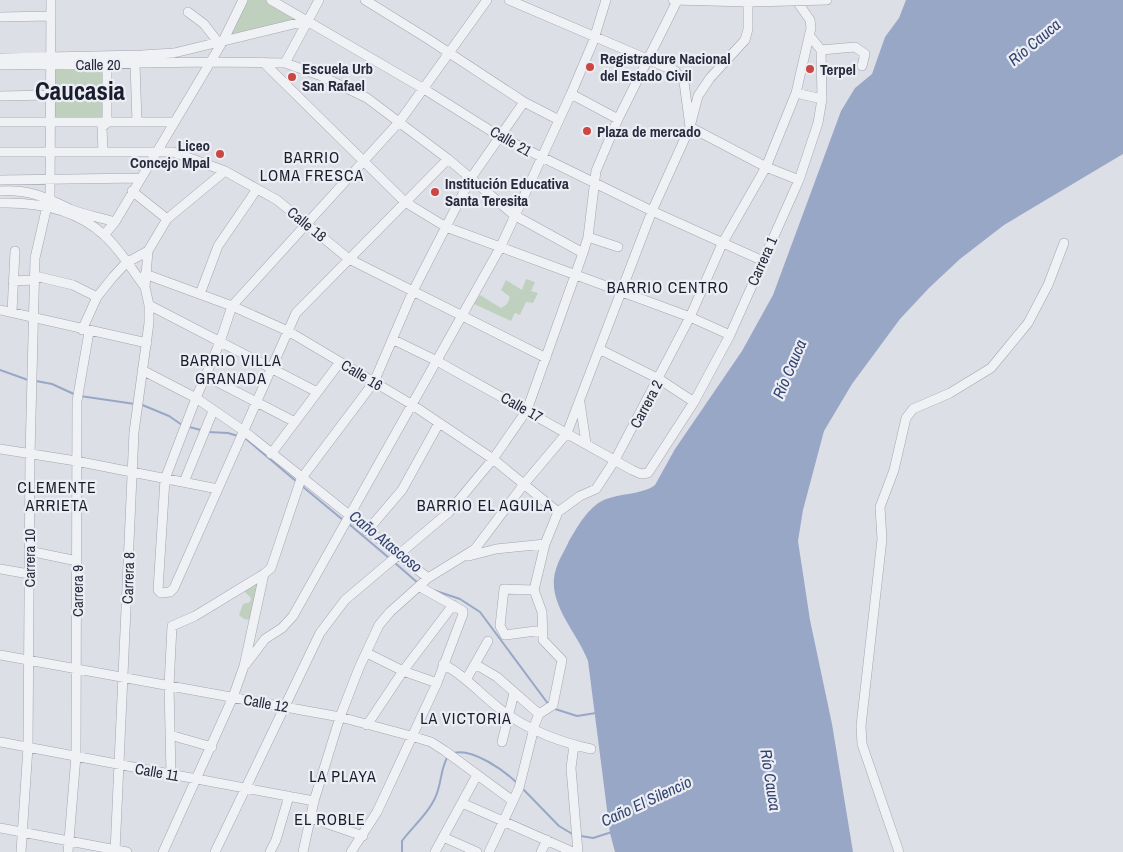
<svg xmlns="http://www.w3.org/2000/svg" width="1123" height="852" viewBox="0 0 1123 852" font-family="'Archivo Narrow',sans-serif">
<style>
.green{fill:#c0d0bf}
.water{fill:#99a7c6}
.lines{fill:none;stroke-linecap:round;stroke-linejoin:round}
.stream{stroke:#99a7c6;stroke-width:2}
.minor-casing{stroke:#a3a5b1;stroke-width:10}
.minor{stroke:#f0f1f5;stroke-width:9}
.poi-dot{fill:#ca4744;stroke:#eceef4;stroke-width:2}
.labels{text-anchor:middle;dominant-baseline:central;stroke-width:4.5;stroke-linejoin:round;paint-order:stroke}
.poi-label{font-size:15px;font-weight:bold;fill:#272b3d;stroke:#eceef4;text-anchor:start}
.street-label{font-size:15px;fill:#272b3d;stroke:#eceef4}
.water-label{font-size:16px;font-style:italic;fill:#33436f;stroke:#eceef4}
.neighbourhood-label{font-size:16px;letter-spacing:1px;fill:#191d2d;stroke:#eceef4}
.town-label{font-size:25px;font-weight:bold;fill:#191d2d;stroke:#eceef4}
</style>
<rect width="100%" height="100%" fill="#dddfe7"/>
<path class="green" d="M 244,0 L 268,0 L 302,20 L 226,38 Z
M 54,67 L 104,67 L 105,120 L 54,120 Z
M 526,279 L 535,282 L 531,291 L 538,293 L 533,303 L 526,302 L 520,315 L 515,313 L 511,321 L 474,304 L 480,295 L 501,308 L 507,304 L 510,297 L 501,290 L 506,280 L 522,290 Z
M 257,576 C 264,599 264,600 250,620 L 244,619 L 239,615 L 243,604 L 250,602 L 251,598 L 244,591 Z"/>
<path class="water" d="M 906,0 L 1123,0 L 1123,154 L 1004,225 L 960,259 L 929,288 L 900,319 L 852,384 L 824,431 L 803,510 L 798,541 L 810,620 L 832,724 L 853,852 L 615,852 L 610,833 L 588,661 C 578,633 545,602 556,569 C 559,559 565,550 569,541 C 577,527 586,511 600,502 C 615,493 643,495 655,485 L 675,449 L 742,351 L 773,295 L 841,111 L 855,88 L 872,74 L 885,37 L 899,18 Z"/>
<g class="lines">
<path class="stream" d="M 0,370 L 28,380
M 36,381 L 52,384 L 76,395
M 80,396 L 135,404
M 140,404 L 169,416 L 182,425
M 189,427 L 201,430
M 208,432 L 228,433 L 238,436
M 245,438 L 297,482
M 302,486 L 343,520
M 349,524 L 389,558
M 395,563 L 418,583
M 433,590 L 460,599 L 480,612 L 549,705
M 552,708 L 577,716 L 596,713
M 454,753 C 472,748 504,770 517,783
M 522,788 L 559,826 L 574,835
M 581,836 L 593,838 L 612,832
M 402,852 L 402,841 C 414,825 433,809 438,790 C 442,777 441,768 448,756"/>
<g class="minor-casing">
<path id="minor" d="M 271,0 L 424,89 L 499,136 L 652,211 L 761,260
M 365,0 L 428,39 L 524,102 L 559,120
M 509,0 L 675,71 L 684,82 L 690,127 L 766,167 L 799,180
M 673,0 L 748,2 L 827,0
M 188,12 L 204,24 L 218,42
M 0,17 L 50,16
M 821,50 L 855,47 L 865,54 L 862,66
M 0,58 L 142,55 L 174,53 L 306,21
M 263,62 L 405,202 L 446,227 L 690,317 L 730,335
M 285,63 L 319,0
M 135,64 L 137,122
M 0,65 L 209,62 L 285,63 L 319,75 L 367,98 L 448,159 L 514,215 L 583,253
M 796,93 L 822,99
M 571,94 L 618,119
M 0,96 L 50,95
M 0,122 L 173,122
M 0,152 L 173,152 L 225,171 L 277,200 L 349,259 L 546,358
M 103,152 L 102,127 L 107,123 L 107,64
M 448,159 L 296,313 L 174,588 L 170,592 L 161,593 L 158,590 L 165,479 L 196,398 L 220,342 L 232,306 L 400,121 L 487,0
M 0,180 L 140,178
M 0,191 C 29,189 45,197 70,209 C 84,215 100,217 115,222
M 132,191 L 167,219
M 50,198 L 51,0
M 0,203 C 37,202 76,209 104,235 C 120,249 132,270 145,287
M 104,235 L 115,222 L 223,41 L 243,0
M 588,237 L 618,247
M 145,274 L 232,306 L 288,331 L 411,404 L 493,459 L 558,512
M 35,276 L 73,285 L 97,297
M 13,281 L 34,280
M 200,294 L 218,246 L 257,189
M 149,305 L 317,392
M 0,310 L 147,343
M 12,312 L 15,251
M 82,330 L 97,297 L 113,277 L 126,263 L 148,251 L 167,219 L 225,171
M 394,340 L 437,361 L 632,470 L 641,474 L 648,473 L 694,402 L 730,335 L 799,180 L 818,123 L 822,99 L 821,50 L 810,36
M 599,349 L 659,379 L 694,402
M 142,370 L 196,398 L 244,431 L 428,578
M 206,376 L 295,422
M 580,403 L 586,443
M 0,449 L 76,461 L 218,489
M 271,454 L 340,362
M 184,482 L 213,411
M 367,531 L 402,490 L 439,423
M 29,551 L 77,561
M 469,556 L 496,549 L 545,544
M 0,569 L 29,574
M 534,590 L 504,589 L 500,626 L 505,635 L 543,630
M 367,653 L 403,671 L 437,683
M 0,655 L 340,717 L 411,736 L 431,742 L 445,751 L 513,801
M 246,664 L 265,639 L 282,628 L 293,616 L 500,248 L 571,94 L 593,42 L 606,0
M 443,664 C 466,676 480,694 500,709 C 526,729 560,742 591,749
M 475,664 L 497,677 L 539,714
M 467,678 L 488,641
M 367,725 L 403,671 L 453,605
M 170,735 L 212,747
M 0,742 L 314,801
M 502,742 L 514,693
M 574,745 L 571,768 L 578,852
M 171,774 L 169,686 L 172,626 L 195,616 L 264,574
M 462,803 L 573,852
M 311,818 L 363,836
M 0,828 L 127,852
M 443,837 L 477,852
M 21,852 L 28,747 L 30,455 L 35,258 L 47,206
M 68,852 L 76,756 L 77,401 L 89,332
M 115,852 L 134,432 L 149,323 L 149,305 L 145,287 L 148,251
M 163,852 L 233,697 L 244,666 L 264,574 L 271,568 L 301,479 L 374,382 L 413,291 L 471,178 L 524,102
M 215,852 L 320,633 L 345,600 L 449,512 L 493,459 L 527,410 L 583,253 L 588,237 L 596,171 L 618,119 L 677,1
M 270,852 L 276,840 L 289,796
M 303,852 L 314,801 L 340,717 L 359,668 L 379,625 L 390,612 L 428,578 L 475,549 L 524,484 L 567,433 L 652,211 L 690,127 L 698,96 L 710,78 L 745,40 L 748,29 L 748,2
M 351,852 L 377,812 L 437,683 L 463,614 L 463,611 L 420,587
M 435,852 L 477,775
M 489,852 L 519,788 L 535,724 L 539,714 L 553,705 L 562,660 L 543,640 L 542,612 L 534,590 L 545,544 L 558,512 L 580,496 L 596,489 L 615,460 L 690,317 L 722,244 L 766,167 L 796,93 L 811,28 L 810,20 L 796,0
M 541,852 L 547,840
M 899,852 L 862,744 L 861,726 L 882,539 L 880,507 L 894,470 L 906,418 L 913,409 L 950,393 L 991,368 L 1028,323 L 1048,285 L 1064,243"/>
</g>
<use href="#minor" class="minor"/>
</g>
<g class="poi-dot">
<circle cx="590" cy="67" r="5"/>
<circle cx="810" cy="69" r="5"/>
<circle cx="292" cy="77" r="5"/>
<circle cx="587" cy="131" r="5"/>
<circle cx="220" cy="154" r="5"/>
<circle cx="435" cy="192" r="5"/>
</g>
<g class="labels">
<g class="poi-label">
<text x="600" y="58">Registradure Nacional<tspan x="600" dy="17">del Estado Civil</tspan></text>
<text x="302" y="68">Escuela Urb<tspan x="302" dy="17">San Rafael</tspan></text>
<text x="820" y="69">Terpel</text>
<text x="597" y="131">Plaza de mercado</text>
<text x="210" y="145" text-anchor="end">Liceo<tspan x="210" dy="17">Concejo Mpal</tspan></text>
<text x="445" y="183">Institución Educativa<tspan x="445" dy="17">Santa Teresita</tspan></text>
</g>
<g class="street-label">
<text x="98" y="64">Calle 20</text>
<text transform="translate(511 141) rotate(30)">Calle 21</text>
<text transform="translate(307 224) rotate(39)">Calle 18</text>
<text transform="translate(762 261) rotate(-66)">Carrera 1</text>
<text transform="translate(362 375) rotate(31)">Calle 16</text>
<text transform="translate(646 404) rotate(-62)">Carrera 2</text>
<text transform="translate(522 407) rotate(29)">Calle 17</text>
<text transform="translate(29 558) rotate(-90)">Carrera 10</text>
<text transform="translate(128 578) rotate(-88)">Carrera 8</text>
<text transform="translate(77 591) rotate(-90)">Carrera 9</text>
<text transform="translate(266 703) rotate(10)">Calle 12</text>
<text transform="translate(157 772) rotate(10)">Calle 11</text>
</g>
<g class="water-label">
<text transform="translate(1034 42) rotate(-40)">Río Cauca</text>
<text transform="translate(789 369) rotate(-67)">Río Cauca</text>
<text transform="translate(386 541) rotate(39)">Caño Atascoso</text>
<text transform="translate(771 780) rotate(81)">Río Cauca</text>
<text transform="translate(646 801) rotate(-25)">Caño El Silencio</text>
</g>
<g class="neighbourhood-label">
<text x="312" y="157">BARRIO<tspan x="312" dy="18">LOMA FRESCA</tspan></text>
<text x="668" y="287">BARRIO CENTRO</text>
<text x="231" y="360">BARRIO VILLA<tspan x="231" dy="18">GRANADA</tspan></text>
<text x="57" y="487">CLEMENTE<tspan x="57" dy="18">ARRIETA</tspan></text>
<text x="485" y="505">BARRIO EL AGUILA</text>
<text x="466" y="718">LA VICTORIA</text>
<text x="343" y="776">LA PLAYA</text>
<text x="330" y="819">EL ROBLE</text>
</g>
<g class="town-label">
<text x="80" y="91">Caucasia</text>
</g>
</g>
</svg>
